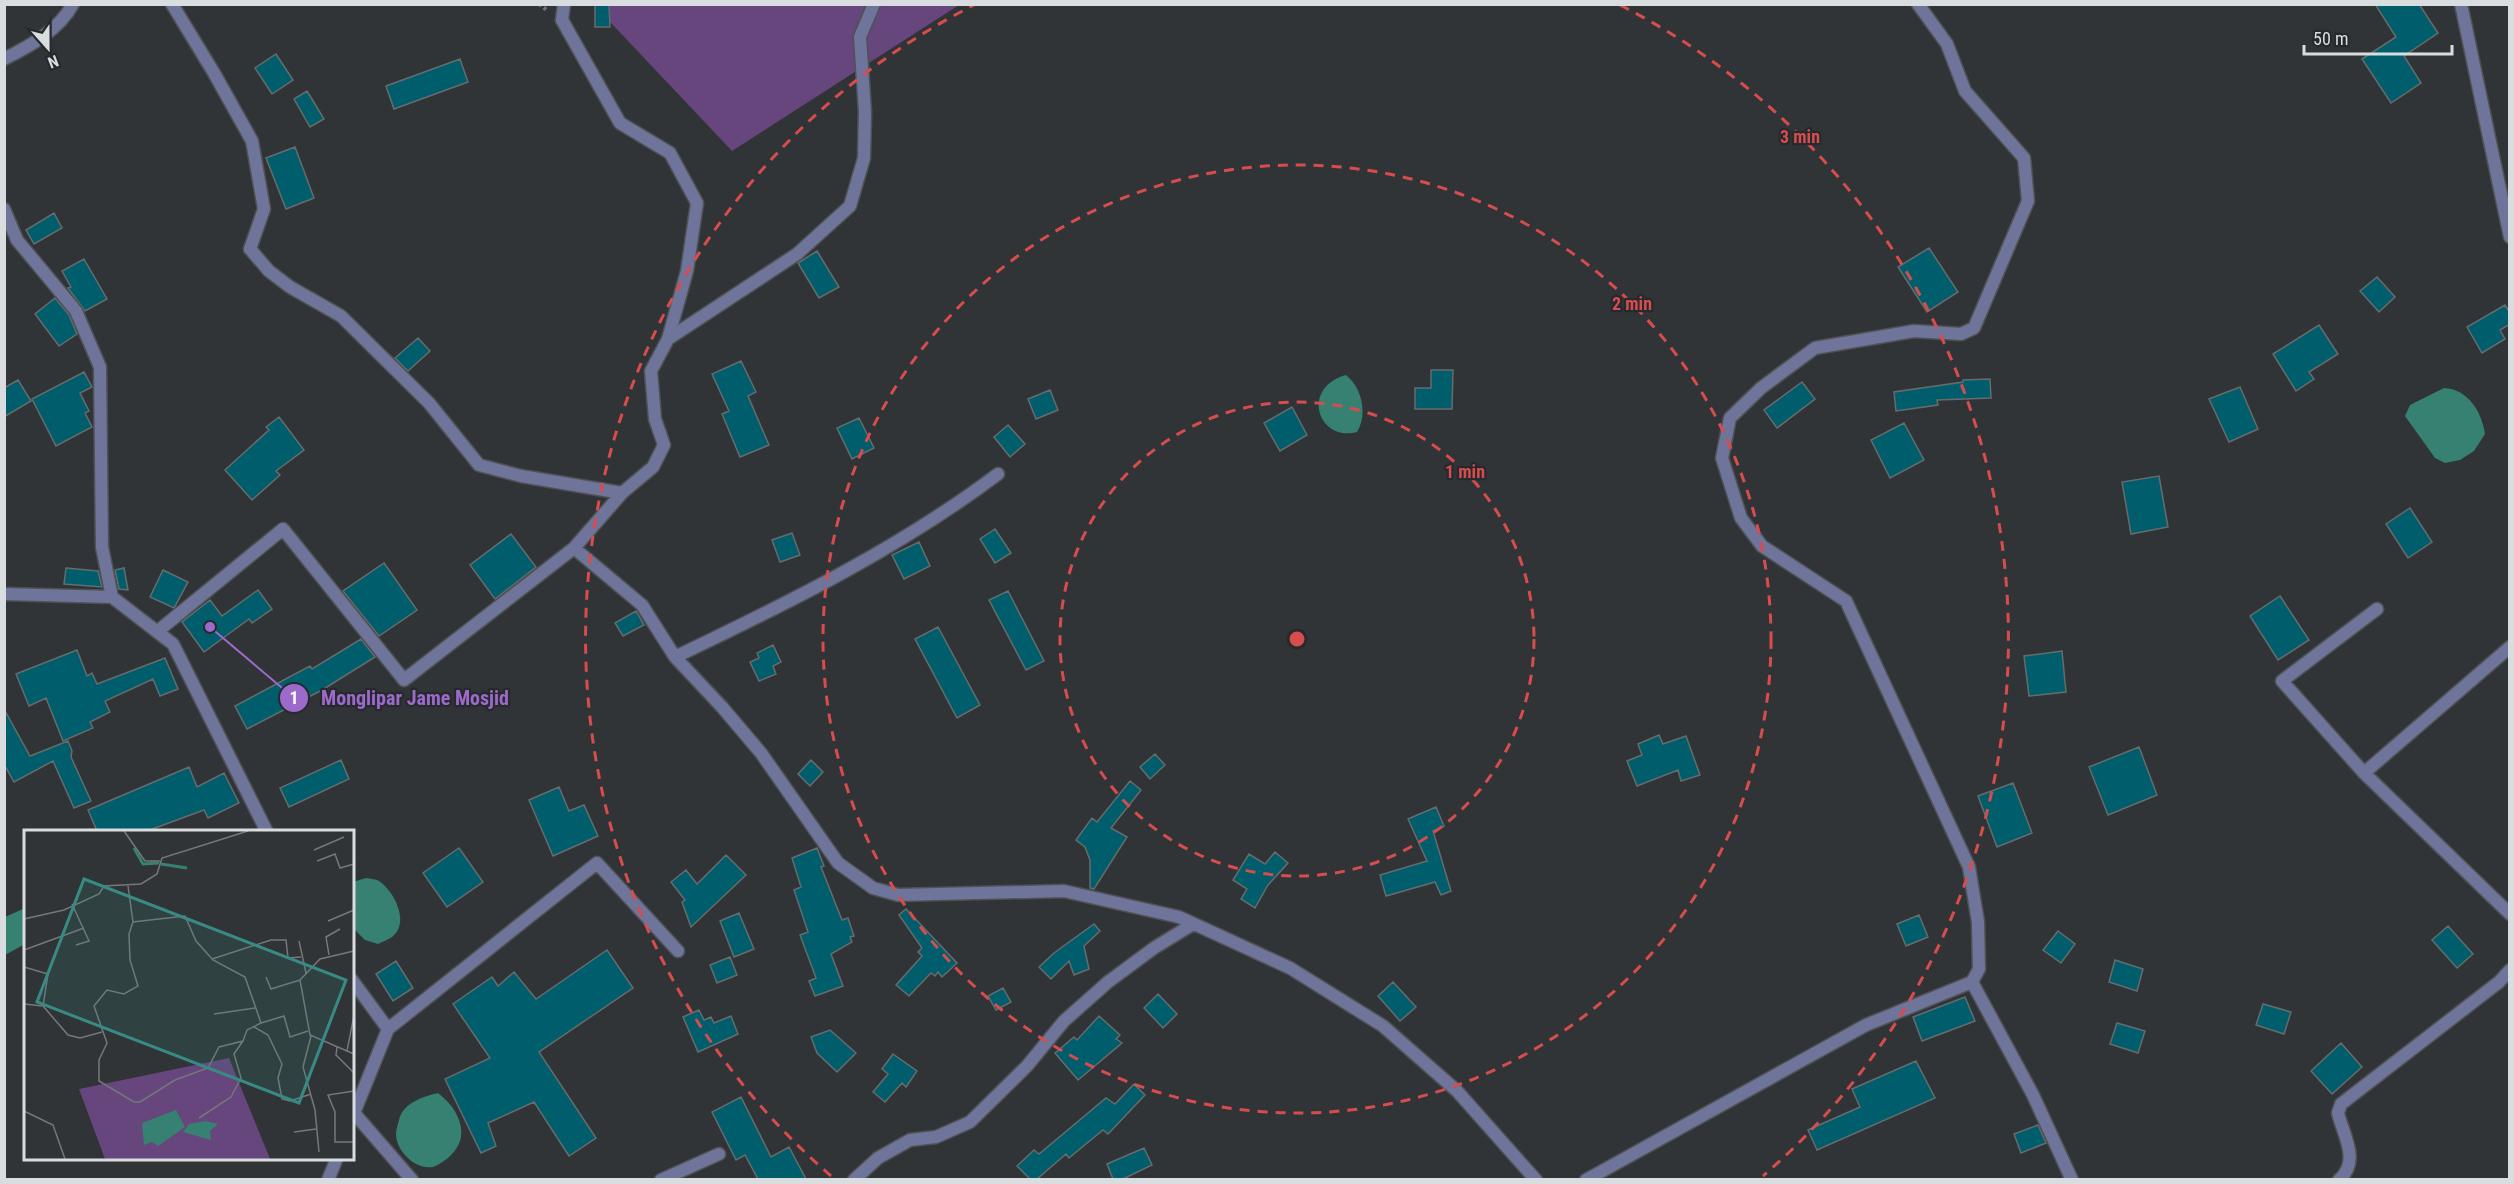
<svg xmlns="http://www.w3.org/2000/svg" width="2514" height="1184" viewBox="0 0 2514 1184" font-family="'Roboto Condensed',sans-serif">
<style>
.green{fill:#67457d}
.water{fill:#368172}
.building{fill:#005e6c;stroke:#666c6d;stroke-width:1.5}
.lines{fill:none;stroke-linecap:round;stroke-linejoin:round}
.lane-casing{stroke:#4f5255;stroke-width:15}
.street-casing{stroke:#4f5255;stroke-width:15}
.path{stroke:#707477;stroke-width:4;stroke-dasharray:3 3;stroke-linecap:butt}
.lane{stroke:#6f749a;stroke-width:12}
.street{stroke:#6f749a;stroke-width:12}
.ring{fill:none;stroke:#d74c4d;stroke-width:3;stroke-dasharray:10 8}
.inset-river{fill:none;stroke:#368172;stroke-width:3}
.inset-road{fill:none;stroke:#74787a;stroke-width:1.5}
.view{fill:#388b85;fill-opacity:0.15;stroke:#388b85;stroke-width:3}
.inset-edge{fill:none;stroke:#dadddf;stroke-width:3}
.centre{fill:#d74c4d;stroke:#262a2d;stroke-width:3}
.ring-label{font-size:18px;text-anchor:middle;font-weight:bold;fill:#d74c4d;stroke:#262a2d;stroke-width:4.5;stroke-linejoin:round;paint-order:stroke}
.leader{fill:none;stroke:#9c6aca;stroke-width:2}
.callout-dot{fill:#9c6aca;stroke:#262a2d;stroke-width:2}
.mark-label{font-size:18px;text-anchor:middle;font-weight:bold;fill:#fff}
.callout-label{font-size:20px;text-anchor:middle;font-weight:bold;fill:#9c6aca;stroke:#262a2d;stroke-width:4.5;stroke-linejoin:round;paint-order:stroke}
</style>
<rect width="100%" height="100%" fill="#303437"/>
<path class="green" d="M 594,5 L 959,5 L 732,151 Z"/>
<path class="water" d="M 1346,375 C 1362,388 1368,414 1357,432 C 1318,442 1300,388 1346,375 Z
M 2444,388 C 2468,389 2482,412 2485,434 L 2474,451 L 2460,460 L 2445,463 L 2435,458 L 2405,416 L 2410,405 Z
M 366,878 C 370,879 376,879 379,881 C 394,891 409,921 394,935 C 391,939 383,941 378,944 L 365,940 L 353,928 L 353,882 Z
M 25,908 L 25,944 L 5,955 L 5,917 Z
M 438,1093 C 459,1109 473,1137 448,1158 C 444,1161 437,1166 433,1167 C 415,1170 396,1151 396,1134 C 396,1130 398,1124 399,1120 C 403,1103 422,1097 438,1093 Z"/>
<path class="building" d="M 595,4 L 609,4 L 610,27 L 595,27 Z
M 2375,4 L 2419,4 L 2438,33 L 2404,56 L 2421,83 L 2391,103 L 2362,59 L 2396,37 Z
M 276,54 L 293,80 L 272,94 L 255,68 Z
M 460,59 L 468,82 L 394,109 L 386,86 Z
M 307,91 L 324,119 L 310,127 L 294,99 Z
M 295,147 L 314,198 L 286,209 L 266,158 Z
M 54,213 L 62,228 L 34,244 L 26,230 Z
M 1929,248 L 1958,292 L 1927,312 L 1898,267 Z
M 817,251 L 839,287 L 819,298 L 798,263 Z
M 84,259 L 107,299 L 85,311 L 68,288 L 71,287 L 62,271 Z
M 2377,277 L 2395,297 L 2379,312 L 2360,291 Z
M 55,298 L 69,315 L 77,334 L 59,346 L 35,314 Z
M 2505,305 L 2510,313 L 2510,324 L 2500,330 L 2505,339 L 2482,353 L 2467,327 Z
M 2319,325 L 2338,354 L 2309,372 L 2314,379 L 2296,391 L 2273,354 Z
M 418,338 L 430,351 L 408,371 L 395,358 Z
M 741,361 L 756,392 L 748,396 L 769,445 L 740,457 L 722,414 L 729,411 L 712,374 Z
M 1431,370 L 1453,370 L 1452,409 L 1415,409 L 1415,388 L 1431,388 Z
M 84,372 L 92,387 L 80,393 L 89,411 L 85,413 L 92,427 L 56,446 L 32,399 Z
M 1990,379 L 1991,398 L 1937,400 L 1938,405 L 1896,411 L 1894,392 L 1963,382 L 1963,380 Z
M 18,380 L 31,401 L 4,417 L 4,388 Z
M 1802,382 L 1815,399 L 1777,428 L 1764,410 Z
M 2240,387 L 2258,429 L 2229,442 L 2209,399 Z
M 1050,390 L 1058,410 L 1036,419 L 1028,399 Z
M 1292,407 L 1307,435 L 1280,451 L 1264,423 Z
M 279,417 L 304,450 L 276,471 L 280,475 L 252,500 L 225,470 L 269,430 L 266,427 Z
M 859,418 L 874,448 L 852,459 L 837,428 Z
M 1904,423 L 1924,460 L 1890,478 L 1871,440 Z
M 1008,425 L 1025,444 L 1010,457 L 994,437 Z
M 2159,476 L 2168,527 L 2131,534 L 2122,482 Z
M 2410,508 L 2432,542 L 2408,558 L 2386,524 Z
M 995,529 L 1011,553 L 995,563 L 980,539 Z
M 792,533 L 800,555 L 780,562 L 772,540 Z
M 511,534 L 536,567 L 495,599 L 470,565 Z
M 919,542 L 930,566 L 904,579 L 892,555 Z
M 384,563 L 417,610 L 379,636 L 343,591 Z
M 66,568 L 98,571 L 102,587 L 64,584 Z
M 124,568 L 128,590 L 119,589 L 115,570 Z
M 163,570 L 188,582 L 174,608 L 150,597 Z
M 258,590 L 272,609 L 252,623 L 249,619 L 204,652 L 182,622 L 210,600 L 222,616 Z
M 1008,591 L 1044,661 L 1026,670 L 989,600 Z
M 2280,596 L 2309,640 L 2278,660 L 2250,616 Z
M 636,611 L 644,625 L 623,636 L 615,623 Z
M 938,627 L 980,705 L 957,718 L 915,639 Z
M 361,639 L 375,657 L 322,690 L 247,729 L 235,706 L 310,666 L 312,669 Z
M 773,645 L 781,662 L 773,666 L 776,674 L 759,681 L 750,662 L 759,658 L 757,653 Z
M 77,650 L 87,676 L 92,673 L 97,684 L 165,658 L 178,689 L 160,696 L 153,679 L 105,701 L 110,712 L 90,722 L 93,728 L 63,741 L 46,698 L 29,706 L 16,674 Z
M 2062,651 L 2066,692 L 2029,696 L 2024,656 Z
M 4,709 L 30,756 L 68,741 L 72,751 L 71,757 L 91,801 L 74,808 L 53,761 L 14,782 L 4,764 Z
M 1659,735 L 1663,744 L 1686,736 L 1700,775 L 1681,781 L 1678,770 L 1637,786 L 1627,761 L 1642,755 L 1638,744 Z
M 2139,747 L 2157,795 L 2108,815 L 2089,767 Z
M 1155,754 L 1165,765 L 1150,779 L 1140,767 Z
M 341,760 L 349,779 L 289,807 L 280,788 Z
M 811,760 L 823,772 L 810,786 L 798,774 Z
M 189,767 L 197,787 L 224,773 L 239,803 L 208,818 L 204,810 L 147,831 L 97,831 L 88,810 Z
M 1130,781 L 1141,790 L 1111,828 L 1127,837 L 1094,889 L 1090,888 L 1090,860 L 1085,847 L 1076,840 L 1092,818 L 1097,822 Z
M 2013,783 L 2032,833 L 1997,847 L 1978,796 Z
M 559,787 L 569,811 L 584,805 L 598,836 L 553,856 L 529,800 Z
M 1436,807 L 1444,826 L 1433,831 L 1451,891 L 1441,895 L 1435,882 L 1386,896 L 1380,875 L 1427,861 L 1408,819 Z
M 459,848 L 483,882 L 447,907 L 423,873 Z
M 817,848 L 824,866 L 821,867 L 842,920 L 848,918 L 854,936 L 850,937 L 852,942 L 831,954 L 843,986 L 815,996 L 809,981 L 816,978 L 800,935 L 808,932 L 794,890 L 801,887 L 792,858 Z
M 1275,852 L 1288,863 L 1268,885 L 1255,908 L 1241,899 L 1247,889 L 1233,880 L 1249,854 L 1265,864 Z
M 726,855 L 746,875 L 691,927 L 682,902 L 685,900 L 671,882 L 686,870 L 697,884 Z
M 906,909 L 957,963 L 942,977 L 938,972 L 935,976 L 931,973 L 909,996 L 896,985 L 922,956 L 918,952 L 922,948 L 899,915 Z
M 739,913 L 754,949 L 734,957 L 720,921 Z
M 1919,915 L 1928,937 L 1906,946 L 1897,924 Z
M 1094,924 L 1100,931 L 1084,946 L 1089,969 L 1074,975 L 1069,961 L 1051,979 L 1039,967 L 1054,953 Z
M 2448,926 L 2473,954 L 2457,968 L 2432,940 Z
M 2058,931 L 2075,944 L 2061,963 L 2043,950 Z
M 607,950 L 633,988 L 539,1052 L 596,1138 L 569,1156 L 534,1102 L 488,1123 L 496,1146 L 481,1153 L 445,1079 L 490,1058 L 453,1004 L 492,977 L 498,986 L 514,972 L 536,999 Z
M 730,957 L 737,975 L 717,983 L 710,965 Z
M 2115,960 L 2143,969 L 2137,991 L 2109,982 Z
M 396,961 L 413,988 L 393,1001 L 376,974 Z
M 1393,982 L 1416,1007 L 1400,1021 L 1378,996 Z
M 1003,988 L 1011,1002 L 996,1010 L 988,996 Z
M 1158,994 L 1177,1014 L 1163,1028 L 1144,1008 Z
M 1965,997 L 1975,1021 L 1922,1041 L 1913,1017 Z
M 2263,1004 L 2291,1012 L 2284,1034 L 2256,1025 Z
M 699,1010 L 704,1020 L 711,1017 L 714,1023 L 731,1016 L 738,1034 L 698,1052 L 683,1017 Z
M 1099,1016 L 1120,1035 L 1116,1039 L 1122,1043 L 1078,1080 L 1055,1053 L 1074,1037 L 1077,1040 Z
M 2117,1023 L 2145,1031 L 2138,1053 L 2110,1044 Z
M 830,1030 L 856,1053 L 837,1072 L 817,1053 L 811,1037 Z
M 2341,1043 L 2362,1067 L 2332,1094 L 2311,1071 Z
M 893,1054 L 917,1071 L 906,1087 L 902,1083 L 885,1102 L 873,1092 L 888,1074 L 882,1069 Z
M 1916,1061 L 1935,1098 L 1817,1150 L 1808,1130 L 1860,1107 L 1852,1089 Z
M 1134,1084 L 1145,1095 L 1108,1134 L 1103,1130 L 1069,1158 L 1066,1154 L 1037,1179 L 1030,1179 L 1017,1166 L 1034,1150 L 1039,1154 L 1106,1098 L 1115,1104 Z
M 741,1097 L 771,1157 L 789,1147 L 806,1179 L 758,1179 L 745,1155 L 736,1160 L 712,1112 Z
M 2038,1125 L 2046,1143 L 2021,1153 L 2014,1134 Z
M 1144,1148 L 1152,1165 L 1123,1179 L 1113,1179 L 1107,1164 Z"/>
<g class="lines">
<g class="lane-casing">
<path id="lane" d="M 562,20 L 620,123 L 670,153 L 697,203 L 687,271 L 668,339"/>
</g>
<g class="street-casing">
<path id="street" d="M 172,4 L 214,73 L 252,141 L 264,209 L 250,249 L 269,271 L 290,287 L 341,316 L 429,403 L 479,465 L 521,476 L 622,493
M 2461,4 L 2510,237
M 562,20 L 564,4
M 4,59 C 30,46 59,30 73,4
M 4,209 L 17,240 L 76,311 L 100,367 L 102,547 L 112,597
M 574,548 L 622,493 L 653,467 L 664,445 L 655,419 L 651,371 L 668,339 L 797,254 L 850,206 L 864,158 L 865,112 L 860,37 L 874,4
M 4,594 L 112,597 L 173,644 L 267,832
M 2377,609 L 2282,681 L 2364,773 L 2510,914
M 158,631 L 283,529 L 404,680 L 574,548 L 642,605 L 675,657 L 722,707 L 761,753 L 838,863 L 873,888 L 898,895 L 1064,891 L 1179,917 L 1290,968 L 1383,1026 L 1457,1091 L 1536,1180
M 675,657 C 788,603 898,549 998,474
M 2364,773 L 2510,647
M 352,980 L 388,1029 L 352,1118
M 1972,982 L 2033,1095 L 2072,1180
M 388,1029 L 597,863 L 678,951
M 354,1113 L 412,1180
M 328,1180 L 337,1158
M 661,1180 L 719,1154
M 854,1180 L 878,1158 L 910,1140 L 936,1137 L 970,1122 L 1027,1066 L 1064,1021 L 1108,982 L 1154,948 L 1193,924
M 1586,1180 L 1866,1025 L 1972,982 L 1979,969 L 1978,922 L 1969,867 L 1871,655 L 1846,601 L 1762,546 L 1741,518 L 1722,458 L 1730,418 L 1761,388 L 1815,348 L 1914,331 L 1961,334 L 1974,328 L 2028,201 L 2024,158 L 1965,91 L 1947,44 L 1918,4
M 2339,1180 C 2361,1161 2343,1135 2338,1113 L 2341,1104 L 2499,982 L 2510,970"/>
</g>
<path class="path" d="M 539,4 L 548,11"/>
<use href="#lane" class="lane"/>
<use href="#street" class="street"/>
</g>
<g class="ring">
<circle cx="1297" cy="639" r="237"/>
<circle cx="1297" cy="639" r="474"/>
<path d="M831 1176A711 711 0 0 1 974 5M1620 5A711 711 0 0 1 1763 1176"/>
</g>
<g transform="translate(24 830)">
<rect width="330" height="330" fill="#303437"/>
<path d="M 205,228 L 246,329 L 81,329 L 55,259 Z" fill="#67457d"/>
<path d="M 152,280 L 161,297 L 134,316 L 128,312 L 120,315 L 118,293 ZM 182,291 L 194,294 L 186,301 L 187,310 L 159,302 L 165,294 Z" fill="#368172"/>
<path class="inset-river" d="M 110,18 L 119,34 L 135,33M 137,34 L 163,38"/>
<path class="inset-road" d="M 100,1 L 121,31 L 136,31M 290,20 L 320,7M 293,31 L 311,24 L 316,38 L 330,34M 104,56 L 109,92M 48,74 L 65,111 L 52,115M 0,89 L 40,80 L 75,64 L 80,56 L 117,54 L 133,44 L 138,28 L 224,1M 304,91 L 330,80M 275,111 L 282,143M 0,120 L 60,98M 330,121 L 296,129 L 276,150 L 286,205 L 330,224M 305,125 L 302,107 L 316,99M 188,129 L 247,110 L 262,110 L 264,128 L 277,127M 0,137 L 24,144 L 19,176M 242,147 L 247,159 L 276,150M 0,174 L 19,176 L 44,205 L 56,208 L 78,202M 190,184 L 231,178M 237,193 L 223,200 L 219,211 L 195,217 L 184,238 L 151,250 L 116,272 L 110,272 L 75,251 L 75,230 L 83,213 L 70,176 L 83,160 L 100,164 L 114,156 L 106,130 L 105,104 L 109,92 L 161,86 L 172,111 L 189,130 L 221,147 L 237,193 L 260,186 L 266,207 L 284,201M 230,197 L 244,205 L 258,234 L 254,248 L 258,269 L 266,271 L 287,264M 287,206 L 279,237 L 291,280 L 295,322M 313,217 L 312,225 L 330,243M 323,221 L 330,185M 330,261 L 304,265 L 311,282 L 311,312 L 330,312M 0,281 L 29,295 L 41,329M 175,288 L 207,267 L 217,248 L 210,224 L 219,211M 270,302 L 292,299"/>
<path class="view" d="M 60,49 L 322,150 L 275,273 L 13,172 Z"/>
<rect width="330" height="330" class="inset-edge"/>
</g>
<circle cx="1297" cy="639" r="9" class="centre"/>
<g class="ring-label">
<text x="1800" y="143">3 min</text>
<text x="1632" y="310">2 min</text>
<text x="1465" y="478">1 min</text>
</g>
<path class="leader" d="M210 627L294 698"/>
<g class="callout-dot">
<circle cx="210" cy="627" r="6"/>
<circle cx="294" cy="698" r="15"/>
</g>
<g class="mark-label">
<text x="294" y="704">1</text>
</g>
<g class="callout-label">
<text x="415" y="705">Monglipar Jame Mosjid</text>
</g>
<rect width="2514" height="1184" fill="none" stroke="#dadddf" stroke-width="12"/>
<g transform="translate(48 48) rotate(159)" stroke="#262a2d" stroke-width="4.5" paint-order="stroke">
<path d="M0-4.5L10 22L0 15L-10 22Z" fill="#dadddf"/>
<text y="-9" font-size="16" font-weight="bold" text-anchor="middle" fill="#dadddf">N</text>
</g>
<path d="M2304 45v9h148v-9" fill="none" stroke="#dadddf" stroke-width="3"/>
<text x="2313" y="45" font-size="18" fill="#dadddf" stroke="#262a2d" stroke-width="4.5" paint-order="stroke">50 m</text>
</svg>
